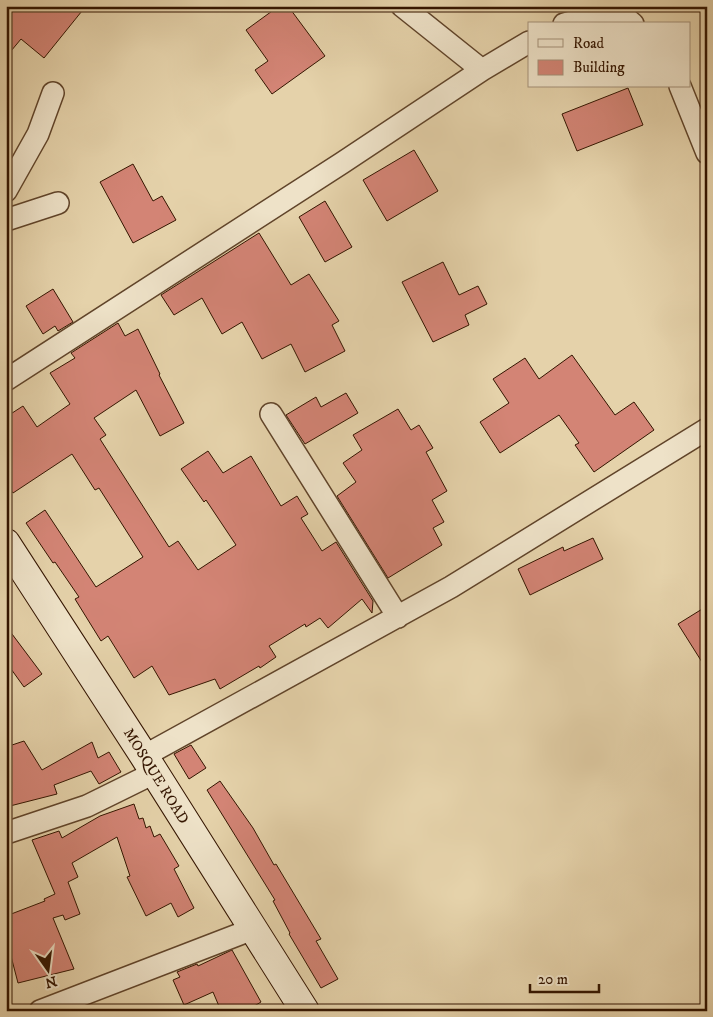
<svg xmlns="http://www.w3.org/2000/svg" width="713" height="1017" viewBox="0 0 713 1017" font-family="'IM FELL DW Pica',serif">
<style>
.building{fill:#d38475;stroke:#341500}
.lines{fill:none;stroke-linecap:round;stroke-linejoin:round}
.street-casing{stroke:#60442a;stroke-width:24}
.secondary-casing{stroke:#341500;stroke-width:30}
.street{stroke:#eee2c8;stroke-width:21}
.secondary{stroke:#eee2c8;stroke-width:28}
.labels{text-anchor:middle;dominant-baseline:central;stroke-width:5;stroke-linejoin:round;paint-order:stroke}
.street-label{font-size:15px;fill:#341500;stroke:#eee2c8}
</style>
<rect width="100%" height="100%" fill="#e5d2aa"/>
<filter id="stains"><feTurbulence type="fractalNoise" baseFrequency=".004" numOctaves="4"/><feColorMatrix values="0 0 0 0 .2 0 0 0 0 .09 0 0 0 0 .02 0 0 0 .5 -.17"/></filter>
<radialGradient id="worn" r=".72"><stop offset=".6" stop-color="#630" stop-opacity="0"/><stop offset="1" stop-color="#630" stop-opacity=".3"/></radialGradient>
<path class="building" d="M 6,6 L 86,6 L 44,58 L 21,39 L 6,57 Z
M 279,6 L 288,6 L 325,56 L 272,94 L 255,70 L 268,61 L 246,30 Z
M 628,88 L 643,125 L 577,151 L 562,114 Z
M 414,150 L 438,191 L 387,221 L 363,180 Z
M 133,164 L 153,201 L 162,196 L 176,220 L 133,243 L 100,182 Z
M 325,201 L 352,247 L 325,262 L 299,217 Z
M 259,233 L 291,285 L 309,274 L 339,321 L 332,325 L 345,351 L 305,372 L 291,344 L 262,359 L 242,322 L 222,334 L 202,298 L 174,315 L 161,295 Z
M 443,262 L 459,295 L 478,286 L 487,304 L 465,315 L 469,325 L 433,342 L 402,282 Z
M 53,289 L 73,322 L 58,331 L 55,326 L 43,334 L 26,306 Z
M 118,323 L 125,336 L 138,329 L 160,374 L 159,375 L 184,423 L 160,436 L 136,390 L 94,418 L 106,435 L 100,439 L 169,547 L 178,541 L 198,570 L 236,545 L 206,500 L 204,502 L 181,469 L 208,451 L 223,473 L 251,456 L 281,506 L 297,496 L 308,514 L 301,518 L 322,551 L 336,542 L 373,601 L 372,613 L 362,599 L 328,628 L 320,618 L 306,627 L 305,624 L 269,646 L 276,657 L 260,668 L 259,666 L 220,689 L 215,679 L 169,695 L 152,666 L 134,678 L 108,636 L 101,641 L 75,599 L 79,597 L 55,562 L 53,563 L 26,523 L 45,510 L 96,587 L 143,557 L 99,488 L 95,490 L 72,454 L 13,493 L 6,483 L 6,417 L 23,406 L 37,427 L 70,404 L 50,373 L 75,358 L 71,353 Z
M 572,355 L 615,415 L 634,402 L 654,430 L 594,472 L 575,445 L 579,443 L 559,415 L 500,453 L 480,422 L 509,403 L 493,379 L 525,358 L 539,379 Z
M 346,393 L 358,413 L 305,444 L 286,415 L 316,397 L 321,407 Z
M 398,409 L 411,430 L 419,425 L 433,448 L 426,452 L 447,491 L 432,500 L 444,522 L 433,528 L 442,545 L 388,578 L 337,496 L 356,482 L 343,463 L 362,450 L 353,435 Z
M 593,538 L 603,559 L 530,595 L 518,569 L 563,547 L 564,551 Z
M 707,606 L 707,670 L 678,624 Z
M 6,626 L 42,674 L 24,687 L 6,662 Z
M 24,741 L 42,770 L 92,742 L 98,758 L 109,752 L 121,772 L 99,784 L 91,771 L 54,785 L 57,794 L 6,807 L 6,747 Z
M 191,745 L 206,768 L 189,779 L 174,754 Z
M 220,781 L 253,828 L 274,865 L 276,864 L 321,939 L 316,941 L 338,979 L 321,988 L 289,934 L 290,933 L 273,901 L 275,900 L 207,790 Z
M 134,804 L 139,819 L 143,818 L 146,828 L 150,826 L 154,837 L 160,834 L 179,866 L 174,869 L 194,908 L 178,917 L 171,903 L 146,916 L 127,877 L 130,876 L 117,837 L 72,863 L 78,877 L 68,882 L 80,914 L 65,920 L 63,915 L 53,918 L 74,969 L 18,983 L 6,937 L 6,916 L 45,901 L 44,899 L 55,894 L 32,840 L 59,831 L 62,838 L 100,816 Z
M 232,950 L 261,1002 L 246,1011 L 221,1011 L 213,992 L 184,1005 L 173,980 L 180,977 L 177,972 L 197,964 L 198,966 Z"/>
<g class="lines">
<g class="street-casing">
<path id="street" d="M 402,6 L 482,70
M 564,24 L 599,14 L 619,12 L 633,24
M 680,86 L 707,153
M 6,191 L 38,134 L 53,93
M 6,220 L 58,203
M 6,380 L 342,163 L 482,70 L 529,42
M 271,414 L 398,617
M 144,756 L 451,587 L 707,429
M 6,833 L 87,806 L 154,773
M 40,1011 L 253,929"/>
</g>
<g class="secondary-casing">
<path id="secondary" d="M 6,543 L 144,756 L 305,1011"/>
</g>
<use href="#street" class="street"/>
<use href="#secondary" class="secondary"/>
</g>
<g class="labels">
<g class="street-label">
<text transform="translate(156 776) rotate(58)">MOSQUE ROAD</text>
</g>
</g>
<rect width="713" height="1017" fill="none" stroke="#e5d2aa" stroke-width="25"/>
<rect x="8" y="8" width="698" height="1002" fill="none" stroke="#341500" stroke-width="2.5"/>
<rect x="12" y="12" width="688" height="992" fill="none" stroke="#341500"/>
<rect x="528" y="22" width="162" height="65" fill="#eee2c8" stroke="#a49078"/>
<rect x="538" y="39" width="25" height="8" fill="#eee2c8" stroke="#a49078"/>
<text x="573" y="48" font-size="15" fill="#341500">Road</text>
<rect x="538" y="60" width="25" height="15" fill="#d38475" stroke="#a49078"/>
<text x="573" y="72" font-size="15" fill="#341500">Building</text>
<g transform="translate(48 970) rotate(166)" stroke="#eee2c8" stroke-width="4" paint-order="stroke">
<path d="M0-4L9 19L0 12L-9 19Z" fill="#341500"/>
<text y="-8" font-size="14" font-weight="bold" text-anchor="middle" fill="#341500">N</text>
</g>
<path d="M530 984v8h69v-8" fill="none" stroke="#341500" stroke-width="2.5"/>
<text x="538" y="984" font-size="15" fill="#341500" stroke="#eee2c8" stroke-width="4" paint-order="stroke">20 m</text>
<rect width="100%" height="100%" filter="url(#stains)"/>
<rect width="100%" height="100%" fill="url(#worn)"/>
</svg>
